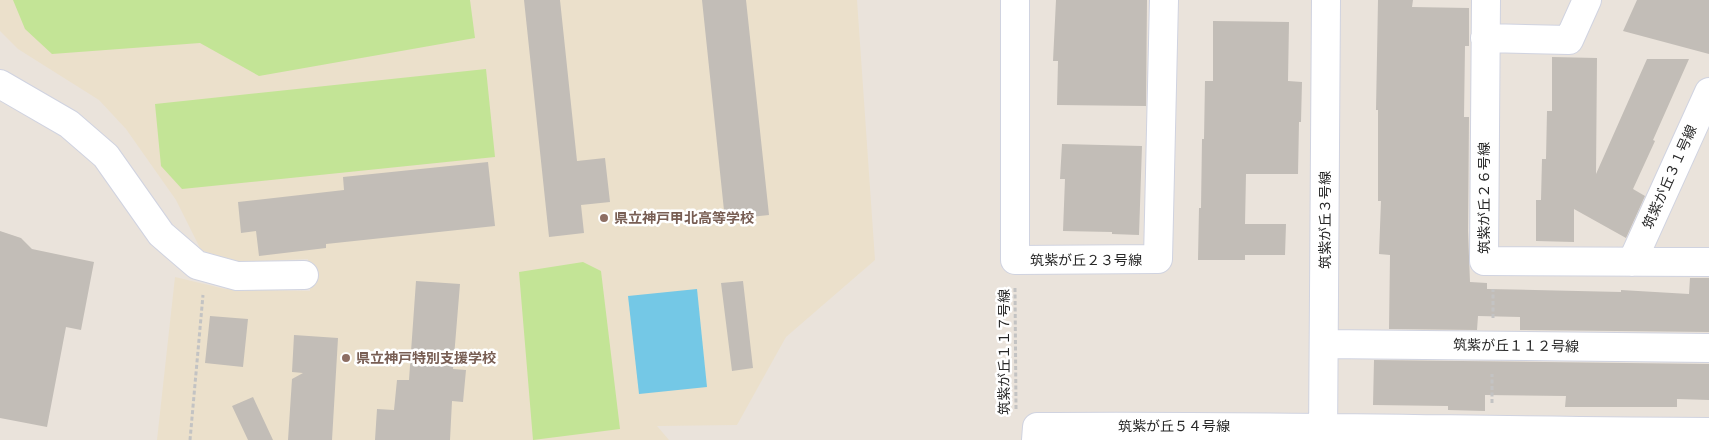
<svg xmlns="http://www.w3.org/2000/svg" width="1709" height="440" viewBox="0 0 1709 440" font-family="'Fira Sans Condensed','Noto Sans JP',sans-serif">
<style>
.education{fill:#ebe0cb}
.pitch{fill:#c3e496}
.water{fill:#74c8e6}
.building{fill:#c2bdb7}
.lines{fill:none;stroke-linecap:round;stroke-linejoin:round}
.minor-casing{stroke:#d0d3e0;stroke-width:30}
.path{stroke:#c3c3c3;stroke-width:3;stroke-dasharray:4 2.5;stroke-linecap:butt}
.minor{stroke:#fff;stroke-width:28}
.education-dot{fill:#8d6e63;stroke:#fff;stroke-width:2}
.labels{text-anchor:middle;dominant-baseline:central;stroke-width:5;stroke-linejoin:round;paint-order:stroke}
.street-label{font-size:14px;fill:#282828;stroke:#fff}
.education-label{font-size:14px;font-weight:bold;fill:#785e54;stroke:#fff;text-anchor:start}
</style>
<rect width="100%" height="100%" fill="#eae3db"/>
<path class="education" d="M 0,0 L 857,0 L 875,260 L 786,337 L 737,425 L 657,426 L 669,440 L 157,440 L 175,277 L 225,289 L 310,291 L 308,259 L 235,262 L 201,250 L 176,200 L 126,129 L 99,100 L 18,49 L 0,31 Z"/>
<path class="pitch" d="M 13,0 L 470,0 L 475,38 L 259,76 L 200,43 L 52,54 L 25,29 Z
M 486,69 L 495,157 L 182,189 L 161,166 L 155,104 Z
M 583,262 L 601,271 L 620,429 L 533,440 L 519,272 Z"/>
<path class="water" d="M 697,289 L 707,387 L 639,394 L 628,296 Z"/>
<path class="building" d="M 524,0 L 560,0 L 577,161 L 605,158 L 610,202 L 581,205 L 584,233 L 549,237 Z
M 702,0 L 746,0 L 769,215 L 725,220 Z
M 1056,0 L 1147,0 L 1146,106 L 1057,105 L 1058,61 L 1053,61 Z
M 1378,0 L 1413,0 L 1412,7 L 1469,8 L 1469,46 L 1465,46 L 1464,117 L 1469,117 L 1468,231 L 1470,282 L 1487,283 L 1487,289 L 1621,292 L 1621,290 L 1689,294 L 1690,278 L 1709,278 L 1709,332 L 1520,330 L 1520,317 L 1478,316 L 1477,330 L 1389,329 L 1390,255 L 1379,254 L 1381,201 L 1378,201 L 1378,110 L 1376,110 Z
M 1637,0 L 1709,0 L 1709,54 L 1623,31 Z
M 1213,21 L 1289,22 L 1288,81 L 1302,82 L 1301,122 L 1299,122 L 1298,174 L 1246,174 L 1245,224 L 1286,224 L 1285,255 L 1245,255 L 1245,260 L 1198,260 L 1199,208 L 1201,208 L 1202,139 L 1204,139 L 1205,81 L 1213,81 Z
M 1552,57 L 1597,58 L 1596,174 L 1647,59 L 1689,59 L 1653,140 L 1655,141 L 1633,189 L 1645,196 L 1626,238 L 1574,209 L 1574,242 L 1536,241 L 1536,200 L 1541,200 L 1542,159 L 1546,159 L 1547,111 L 1552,111 Z
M 1062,144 L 1142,146 L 1139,235 L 1112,234 L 1112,232 L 1063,231 L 1065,179 L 1060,179 Z
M 488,162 L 495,226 L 326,244 L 326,248 L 259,256 L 256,231 L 241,233 L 238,202 L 344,190 L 343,177 Z
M 0,231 L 21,238 L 32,249 L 94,262 L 81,330 L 66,327 L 47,427 L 0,418 Z
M 416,281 L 460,284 L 453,369 L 466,370 L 463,402 L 452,401 L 450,440 L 375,440 L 377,409 L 394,410 L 397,380 L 409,380 Z
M 743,281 L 753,368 L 732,371 L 721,283 Z
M 210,316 L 248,319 L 243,367 L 205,363 Z
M 294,335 L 338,338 L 332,440 L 288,440 L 292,379 L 303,373 L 292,372 Z
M 1374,360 L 1709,364 L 1709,400 L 1677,399 L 1677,407 L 1565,407 L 1566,396 L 1485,395 L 1485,411 L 1448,410 L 1448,406 L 1373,405 Z
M 253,397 L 273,440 L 248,440 L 232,406 Z"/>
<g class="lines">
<g class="minor-casing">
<path id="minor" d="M 1015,0 L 1015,260 L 1158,259 L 1164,0
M 1486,0 L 1484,261 L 1709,262
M 1485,38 L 1569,40 L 1587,0
M 0,84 L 69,124 L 106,156 L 161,234 L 197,265 L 237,276 L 304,275
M 1632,262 L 1709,92
M 1324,344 L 1709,348
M 1036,440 L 1037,427 C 1261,425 1485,431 1709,432
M 1323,440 L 1326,0"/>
</g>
<path class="path" d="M 1015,288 L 1016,409
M 1493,318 L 1493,289
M 1492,403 L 1492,374
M 190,440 L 203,295"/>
<use href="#minor" class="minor"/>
</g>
<g class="education-dot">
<circle cx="604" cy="218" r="5"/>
<circle cx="346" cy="358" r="5"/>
</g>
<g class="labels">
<g class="street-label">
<text transform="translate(1670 177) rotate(-66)">筑紫が丘３１号線</text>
<text transform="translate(1484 198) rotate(-90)">筑紫が丘２６号線</text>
<text transform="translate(1325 220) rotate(-90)">筑紫が丘３号線</text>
<text x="1086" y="260">筑紫が丘２３号線</text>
<text transform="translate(1516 346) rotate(1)">筑紫が丘１１２号線</text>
<text transform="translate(1004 352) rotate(-90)">筑紫が丘１１７号線</text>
<text x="1174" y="426">筑紫が丘５４号線</text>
</g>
<g class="education-label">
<text x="614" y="218">県立神戸甲北高等学校</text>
<text x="356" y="358">県立神戸特別支援学校</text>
</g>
</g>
</svg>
